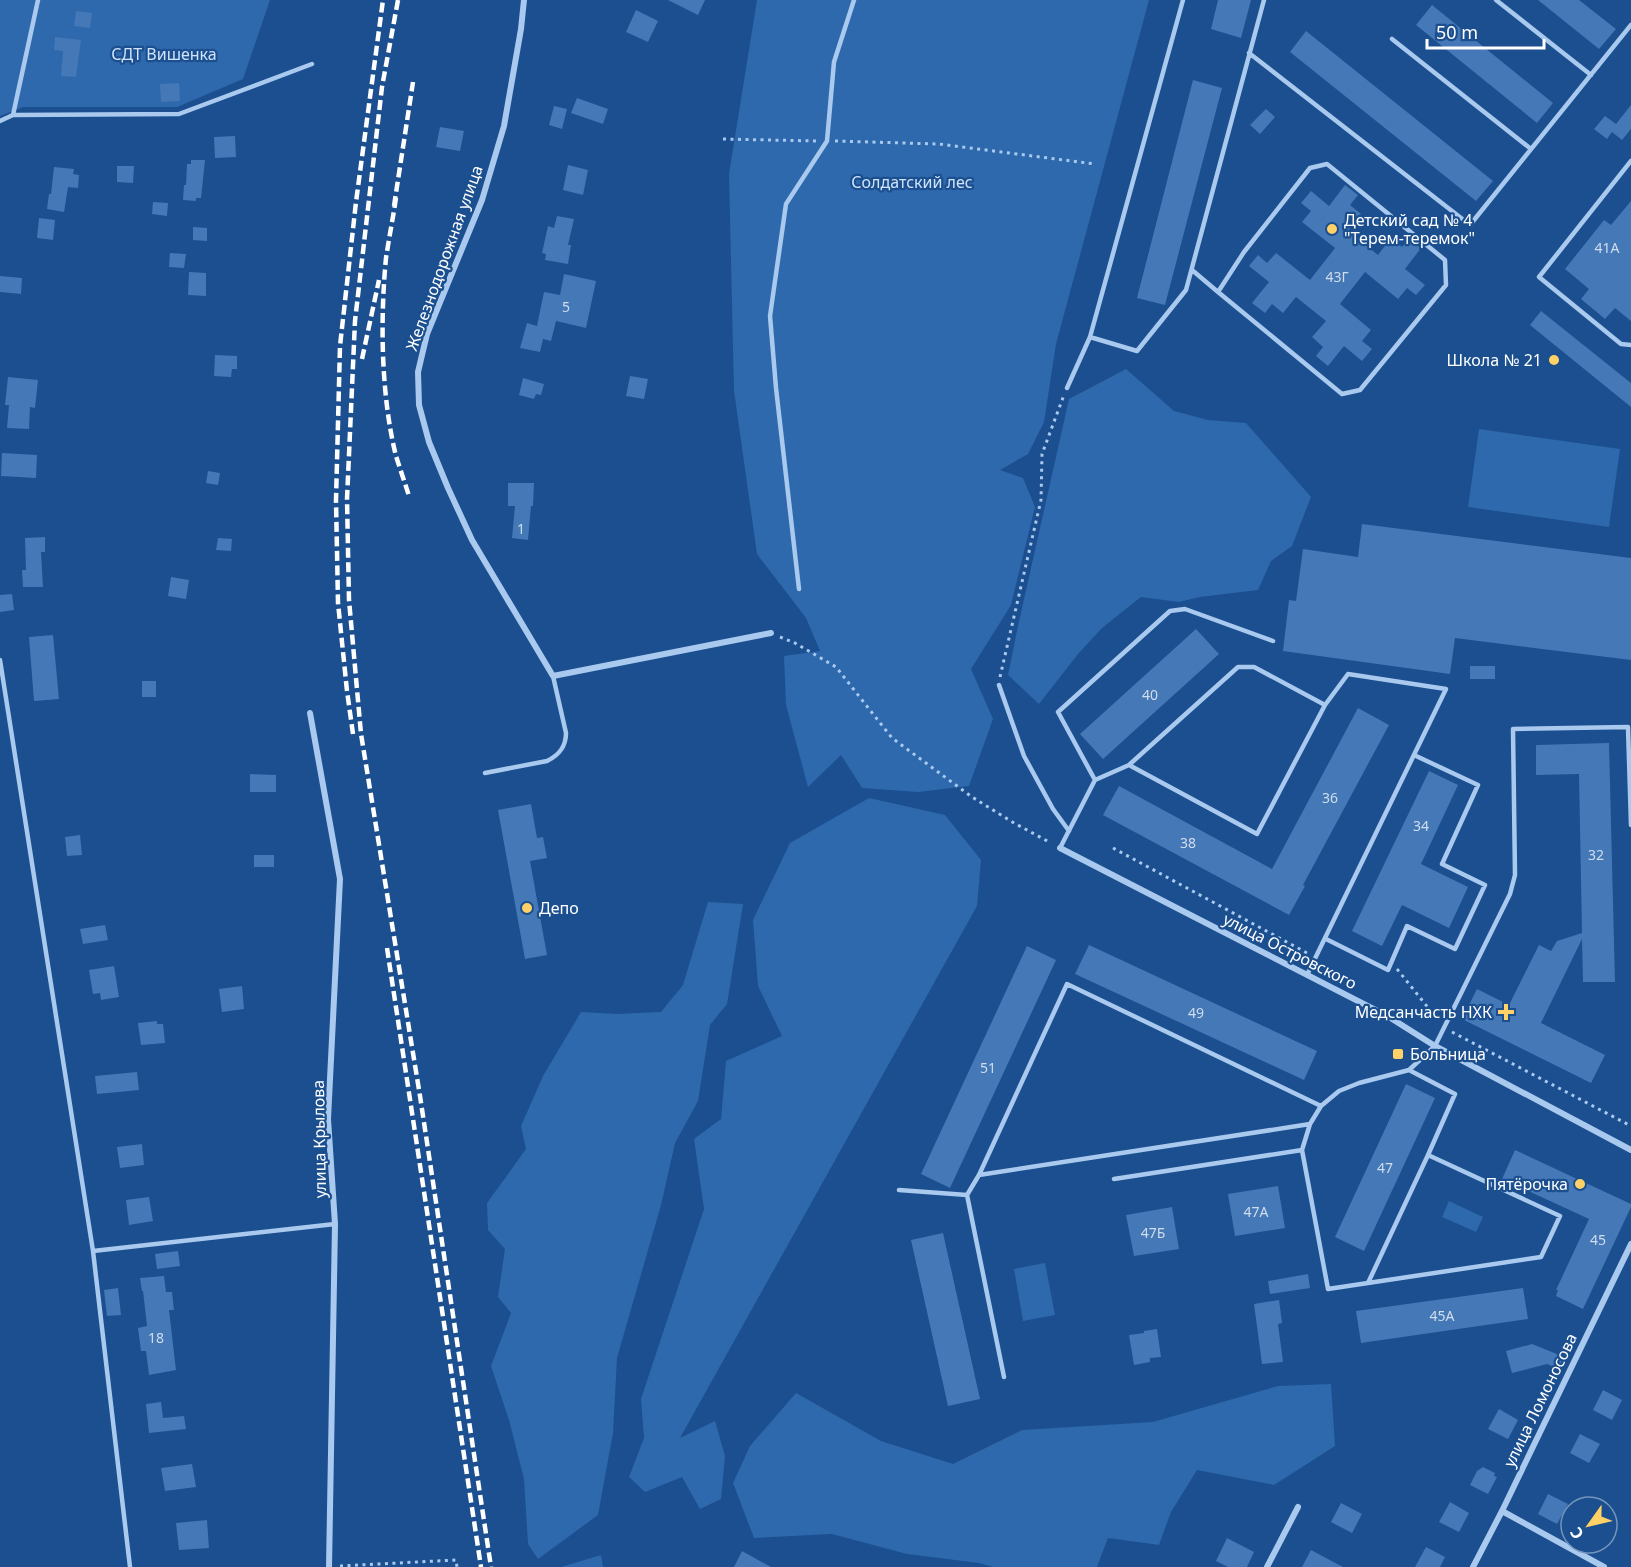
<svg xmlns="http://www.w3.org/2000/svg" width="1631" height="1567" viewBox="0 0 1631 1567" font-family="'Noto Sans',sans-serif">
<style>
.green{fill:#2e69ad}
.building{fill:#4478b7}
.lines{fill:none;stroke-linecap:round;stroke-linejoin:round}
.path{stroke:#a9c9ee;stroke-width:3;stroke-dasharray:3 4.5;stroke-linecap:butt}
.service{stroke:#a9c9ee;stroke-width:4.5}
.minor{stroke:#a9c9ee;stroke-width:6}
.rail{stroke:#fff;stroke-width:4.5;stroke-dasharray:10 4.5;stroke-linecap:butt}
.poi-dot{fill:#ffd166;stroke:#1b4f8f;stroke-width:2}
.labels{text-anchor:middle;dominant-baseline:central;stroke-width:4.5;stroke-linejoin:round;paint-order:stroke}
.number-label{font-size:14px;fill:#d0dded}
.park-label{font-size:16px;fill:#cfe3fa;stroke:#1b4f8f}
.poi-label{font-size:16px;fill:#fff;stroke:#1b4f8f;text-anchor:start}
.street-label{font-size:16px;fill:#fff;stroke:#1b4f8f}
</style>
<rect width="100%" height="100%" fill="#1b4f8f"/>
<path class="green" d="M 0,0 L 270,0 L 243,79 L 177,107 L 23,107 L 0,116 Z
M 757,0 L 1149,0 L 1056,344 L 1044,422 L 1028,454 L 1000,470 L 1023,478 L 1035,507 L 1011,605 L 971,669 L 993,719 L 969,786 L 918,792 L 862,788 L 841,755 L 808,787 L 786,705 L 784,656 L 820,651 L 806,618 L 757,554 L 734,391 L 729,174 Z
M 1126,369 L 1174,411 L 1208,420 L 1246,423 L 1311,497 L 1292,546 L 1271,561 L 1258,590 L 1200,597 L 1179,602 L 1141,597 L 1102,628 L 1078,654 L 1039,704 L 1008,675 L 1018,626 L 1069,399 Z
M 1479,429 L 1620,449 L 1609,527 L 1468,507 Z
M 869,798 L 945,815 L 981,860 L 977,906 L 680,1438 L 715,1421 L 725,1456 L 721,1499 L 700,1509 L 682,1477 L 645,1492 L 629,1477 L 644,1438 L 641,1399 L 704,1209 L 694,1139 L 721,1119 L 726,1061 L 782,1036 L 758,986 L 753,920 L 790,843 Z
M 708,902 L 743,904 L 727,1004 L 710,1025 L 698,1101 L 675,1143 L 661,1205 L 617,1358 L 613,1433 L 598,1515 L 538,1559 L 528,1544 L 524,1479 L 509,1420 L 491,1366 L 511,1313 L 498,1297 L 505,1249 L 488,1230 L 487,1203 L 526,1149 L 521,1126 L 543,1076 L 581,1012 L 617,1014 L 661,1012 L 683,985 Z
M 1449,1201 L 1483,1217 L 1476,1232 L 1442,1217 Z
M 1045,1263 L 1055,1315 L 1023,1321 L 1014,1269 Z
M 1331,1384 L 1335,1446 L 1274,1485 L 1197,1470 L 1171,1512 L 1159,1545 L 1108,1538 L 1097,1567 L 993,1567 L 979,1563 L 907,1554 L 832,1534 L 754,1538 L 733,1483 L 750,1446 L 796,1393 L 881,1441 L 953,1464 L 1022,1430 L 1153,1422 L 1278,1386 Z
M 601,1555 L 603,1567 L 561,1567 Z"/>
<path class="building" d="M 668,0 L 705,0 L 698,15 Z
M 1218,0 L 1251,0 L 1241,38 L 1211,29 Z
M 1538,0 L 1579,0 L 1616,29 L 1599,49 Z
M 1432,5 L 1553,103 L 1537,123 L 1416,25 Z
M 636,10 L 658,21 L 648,42 L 626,32 Z
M 76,11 L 92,13 L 90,28 L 74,26 Z
M 1306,31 L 1493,181 L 1476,201 L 1290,52 Z
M 55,37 L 81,40 L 76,77 L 61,76 L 63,51 L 54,50 Z
M 1193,80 L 1222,88 L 1165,305 L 1137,298 Z
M 179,83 L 180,101 L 161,102 L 160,84 Z
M 577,98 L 608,109 L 603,124 L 571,113 Z
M 1631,105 L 1631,129 L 1622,140 L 1612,132 L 1607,139 L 1594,129 L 1605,116 L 1616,124 Z
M 554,106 L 567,109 L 562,129 L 549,125 Z
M 1266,109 L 1275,117 L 1260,134 L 1250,125 Z
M 440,127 L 464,131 L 460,151 L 436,147 Z
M 235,136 L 236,157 L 215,158 L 214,137 Z
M 191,160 L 205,160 L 201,198 L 196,198 L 196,201 L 183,200 L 184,185 L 186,185 L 187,164 L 191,164 Z
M 568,165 L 588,170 L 583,195 L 563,190 Z
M 117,166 L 134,166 L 133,183 L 117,182 Z
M 54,167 L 74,169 L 73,174 L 79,175 L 78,188 L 68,187 L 64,212 L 47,209 L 49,194 L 51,194 Z
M 1345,185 L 1358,195 L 1350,205 L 1361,214 L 1348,231 L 1378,255 L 1391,238 L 1402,247 L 1409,238 L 1421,248 L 1405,269 L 1425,285 L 1416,295 L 1407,288 L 1398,299 L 1365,272 L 1340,304 L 1371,330 L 1362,341 L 1372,349 L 1362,361 L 1344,346 L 1328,366 L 1316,356 L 1323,347 L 1312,337 L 1326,321 L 1296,297 L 1283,313 L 1272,304 L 1265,313 L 1252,303 L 1269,282 L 1249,266 L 1258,255 L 1267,263 L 1276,253 L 1310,280 L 1335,248 L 1302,222 L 1311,211 L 1301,203 L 1311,191 L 1329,206 Z
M 1631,201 L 1631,321 L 1615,308 L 1605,319 L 1581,299 L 1589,289 L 1565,269 L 1604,220 L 1611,225 Z
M 153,202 L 168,203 L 167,216 L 152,214 Z
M 557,216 L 574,219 L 568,245 L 571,245 L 568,264 L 545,260 L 546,254 L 542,253 L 548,226 L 554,228 Z
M 39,218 L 55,220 L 53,240 L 37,238 Z
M 193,227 L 207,228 L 207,241 L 193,240 Z
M 170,253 L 186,254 L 184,268 L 169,267 Z
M 189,272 L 206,273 L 206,296 L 188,295 Z
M 564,274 L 596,281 L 586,328 L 556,321 L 551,341 L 543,339 L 540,352 L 520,348 L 527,323 L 537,326 L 544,292 L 560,295 Z
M 0,276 L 22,278 L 21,294 L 0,292 Z
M 1541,311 L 1631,383 L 1631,407 L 1530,325 Z
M 215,355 L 237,356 L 237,369 L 232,369 L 231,377 L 214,376 Z
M 630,376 L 648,379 L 644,399 L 626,396 Z
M 8,377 L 38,380 L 35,408 L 30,407 L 29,429 L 7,428 L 9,405 L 5,405 Z
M 523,378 L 544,384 L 541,395 L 536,394 L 534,399 L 519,395 Z
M 2,453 L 37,455 L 36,478 L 1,476 Z
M 208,471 L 220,473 L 218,485 L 206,483 Z
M 508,483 L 534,483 L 533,506 L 531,506 L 528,540 L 512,538 L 515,506 L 508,506 Z
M 1362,524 L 1631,558 L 1631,660 L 1455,638 L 1450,674 L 1283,651 L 1289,600 L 1296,601 L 1303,549 L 1358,557 Z
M 45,537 L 45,552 L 41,552 L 43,587 L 23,587 L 22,570 L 26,570 L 25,538 Z
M 218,538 L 232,539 L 231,551 L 216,550 Z
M 171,577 L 189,580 L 186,599 L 168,596 Z
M 12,594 L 14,610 L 0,612 L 0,595 Z
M 1196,629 L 1219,654 L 1103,759 L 1080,734 Z
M 53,635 L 59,699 L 34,701 L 29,637 Z
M 1470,666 L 1495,666 L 1495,679 L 1470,679 Z
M 142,681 L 156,681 L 156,697 L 142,697 Z
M 1358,708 L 1389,725 L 1303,885 L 1305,886 L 1289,915 L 1103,815 L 1119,786 L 1272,869 Z
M 1609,743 L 1615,982 L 1583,982 L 1582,939 L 1541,1023 L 1605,1055 L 1591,1083 L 1462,1019 L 1477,989 L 1509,1005 L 1539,945 L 1551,951 L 1557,941 L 1582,933 L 1579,774 L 1536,775 L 1536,745 Z
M 1429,771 L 1458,785 L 1421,864 L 1468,887 L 1449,928 L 1402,905 L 1382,946 L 1352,931 Z
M 250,774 L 276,775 L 276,792 L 250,792 Z
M 531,804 L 537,838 L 543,837 L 547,858 L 530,861 L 547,955 L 525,959 L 498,810 Z
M 80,835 L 82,855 L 67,856 L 65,837 Z
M 254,855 L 274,855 L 274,867 L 254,867 Z
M 105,925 L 108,940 L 83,944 L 80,929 Z
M 1089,945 L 1317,1051 L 1304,1080 L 1075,974 Z
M 1027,946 L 1056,960 L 950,1188 L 921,1174 Z
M 114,966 L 119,997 L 101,1000 L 100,993 L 93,994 L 89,970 Z
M 242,986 L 244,1009 L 222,1012 L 219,989 Z
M 157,1021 L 157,1024 L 163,1024 L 165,1043 L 141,1045 L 138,1023 Z
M 137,1072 L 139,1090 L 97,1094 L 95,1076 Z
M 1406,1084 L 1435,1098 L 1364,1251 L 1335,1237 Z
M 142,1144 L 144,1165 L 120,1168 L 117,1147 Z
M 1515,1150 L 1631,1204 L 1631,1207 L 1583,1309 L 1556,1296 L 1558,1290 L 1556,1290 L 1589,1219 L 1502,1179 Z
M 1278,1186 L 1285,1228 L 1235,1236 L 1228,1194 Z
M 149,1197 L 153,1221 L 129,1225 L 126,1200 Z
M 1172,1207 L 1179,1249 L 1134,1256 L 1126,1215 Z
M 943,1233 L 980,1399 L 948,1406 L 911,1240 Z
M 178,1251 L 180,1266 L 157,1269 L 155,1254 Z
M 1308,1274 L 1310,1288 L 1270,1294 L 1268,1281 Z
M 164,1276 L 166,1292 L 172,1292 L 174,1310 L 169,1310 L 176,1370 L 149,1375 L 146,1351 L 141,1351 L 138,1328 L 147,1326 L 143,1291 L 142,1291 L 140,1278 Z
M 118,1288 L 121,1315 L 107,1316 L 104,1290 Z
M 1523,1288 L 1528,1319 L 1361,1343 L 1356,1311 Z
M 1279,1300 L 1282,1323 L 1278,1324 L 1283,1362 L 1262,1364 L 1254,1304 Z
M 1157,1329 L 1161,1357 L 1150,1358 L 1150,1362 L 1134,1365 L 1129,1335 L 1144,1333 L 1144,1331 Z
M 1532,1344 L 1567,1358 L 1562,1370 L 1547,1364 L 1512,1373 L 1506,1351 Z
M 1603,1390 L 1622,1400 L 1612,1420 L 1593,1410 Z
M 161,1402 L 163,1418 L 184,1416 L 186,1429 L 149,1433 L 146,1404 Z
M 1499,1409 L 1518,1420 L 1508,1439 L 1488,1429 Z
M 1580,1434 L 1600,1444 L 1589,1463 L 1570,1453 Z
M 192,1464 L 196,1487 L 165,1491 L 161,1468 Z
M 1483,1467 L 1495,1473 L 1494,1476 L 1497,1477 L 1488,1494 L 1470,1485 L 1477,1471 Z
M 1548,1494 L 1568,1504 L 1557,1524 L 1538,1514 Z
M 1450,1502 L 1469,1513 L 1459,1532 L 1439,1522 Z
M 1341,1503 L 1362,1514 L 1352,1533 L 1331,1522 Z
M 207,1520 L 209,1548 L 179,1550 L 176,1523 Z
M 1227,1538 L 1254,1552 L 1247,1567 L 1228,1567 L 1216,1561 Z
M 1426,1547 L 1445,1557 L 1440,1567 L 1415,1567 Z
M 1311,1550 L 1343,1567 L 1302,1567 Z
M 742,1551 L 771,1567 L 734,1567 Z"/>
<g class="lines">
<path class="path" d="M 723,139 L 816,141
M 835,141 L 939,144 L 1095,164
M 780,637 L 795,643 L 836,667 L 892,738 L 972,797 L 1014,823 L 1051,843
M 1000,677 L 1041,500 L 1042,454 L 1064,395
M 1113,848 L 1307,953
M 1397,969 L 1438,1020
M 1452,1032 L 1631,1126
M 340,1566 L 456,1560 L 457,1567"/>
<path class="service" d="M 1183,0 L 1090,337 L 1137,351 L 1186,290 L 1264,0
M 1496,0 L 1591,75
M 1392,39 L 1531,149
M 1249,53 L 1470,225 L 1631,25
M 13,115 L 38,0
M 0,121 L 13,115 L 179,114 L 312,64
M 1631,161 L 1539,277 L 1621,344 L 1631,345
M 1192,270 L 1218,292 L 1342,394 L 1360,390 L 1446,285 L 1445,260 L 1327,164 L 1310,168 L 1244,252 L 1218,292
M 1067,388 L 1090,337
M 799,589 L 776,388 L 770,316 L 786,204 L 827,141 L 834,62 L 854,0
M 0,660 L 93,1251 L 130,1567
M 999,685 L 1024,756 L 1053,809 L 1069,831
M 1129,765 L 1257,834 L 1325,705 L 1348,674 L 1446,689 L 1307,975
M 485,773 L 547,761 C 559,755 566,747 566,733 L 553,676
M 1095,780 L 1129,765 L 1238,667 L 1254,667 L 1325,705
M 1060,848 L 1095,780 L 1058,712 L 1170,611 L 1185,609 L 1273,641
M 1326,939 L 1388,970 L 1407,926 L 1455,949 L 1485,885 L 1442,864 L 1478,785 L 1414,755
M 1302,1150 L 1328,1289 L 1541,1257 L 1560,1216 L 1428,1155 L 1455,1094 L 1409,1070
M 979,1175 L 1067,984 L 1321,1106
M 1114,1179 L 1302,1150 L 1310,1124 L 1321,1106 L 1339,1091 L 1359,1083 L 1409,1070 L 1435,1046 L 1510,894 L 1515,875 L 1513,729 L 1628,727 L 1631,825
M 899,1190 L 967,1195
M 93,1251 L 335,1224
M 1368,1283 L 1428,1155
M 1004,1377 L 967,1195 L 979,1175 L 1310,1124"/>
<path class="minor" d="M 524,0 L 521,29 L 504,126 L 482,200 L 427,334 L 418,372 L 419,405 L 429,442 L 448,488 L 472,540 L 553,676 L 771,633
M 310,713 L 340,879 L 328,1119 L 335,1224 L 329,1567
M 1060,848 L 1389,1017 L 1435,1046 L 1631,1150
M 1502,1511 L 1604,1567
M 1267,1567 L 1298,1507
M 1473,1567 L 1502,1511 L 1631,1244"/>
<path class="rail" d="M 398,0 L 382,87 L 355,321 L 347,499 L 349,600 L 361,734 L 420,1096 L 491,1567
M 396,198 C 393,218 389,238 386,258 C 380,320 381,396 396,456 C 400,469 405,483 409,496
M 394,206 L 413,82
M 362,359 L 379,280
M 353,734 L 347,691 L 338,603 L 336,500 L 340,346 L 356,202 L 383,0
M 387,948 L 481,1567"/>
</g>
<g class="poi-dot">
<circle cx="1332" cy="229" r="6"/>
<circle cx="1554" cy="360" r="6"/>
<circle cx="527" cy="908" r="6"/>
<path d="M1503 1003h6v6h6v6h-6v6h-6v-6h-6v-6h6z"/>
<rect x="1392" y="1048" width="12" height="12" rx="3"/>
<circle cx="1580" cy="1184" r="6"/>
</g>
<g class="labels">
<g class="number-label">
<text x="1607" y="247">41А</text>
<text x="1337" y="276">43Г</text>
<text x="566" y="306">5</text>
<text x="521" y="528">1</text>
<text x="1150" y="694">40</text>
<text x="1330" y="797">36</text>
<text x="1421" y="825">34</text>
<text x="1188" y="842">38</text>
<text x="1596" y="854">32</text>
<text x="1196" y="1012">49</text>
<text x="988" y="1067">51</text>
<text x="1385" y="1167">47</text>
<text x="1256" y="1211">47А</text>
<text x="1153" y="1232">47Б</text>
<text x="1598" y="1239">45</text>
<text x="1442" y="1315">45А</text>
<text x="156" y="1337">18</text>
</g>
<g class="park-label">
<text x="164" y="54">СДТ Вишенка</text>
<text x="912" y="182">Солдатский лес</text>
</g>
<g class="poi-label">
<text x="1344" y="220">Детский сад № 4<tspan x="1344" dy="18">"Терем-теремок"</tspan></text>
<text x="1542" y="360" text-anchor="end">Школа № 21</text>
<text x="539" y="908">Депо</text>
<text x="1492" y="1012" text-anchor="end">Медсанчасть НХК</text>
<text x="1410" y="1054">Больница</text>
<text x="1568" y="1184" text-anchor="end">Пятёрочка</text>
</g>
<g class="street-label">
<text transform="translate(444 258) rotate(-70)">Железнодорожная улица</text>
<text transform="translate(1290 951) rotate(27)">улица Островского</text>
<text transform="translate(319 1139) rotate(-91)">улица Крылова</text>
<text transform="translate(1540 1400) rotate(-64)">улица Ломоносова</text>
</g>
</g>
<g transform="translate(1589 1525) rotate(236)"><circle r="28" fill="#1b4f8f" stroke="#7695bc" stroke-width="1.5"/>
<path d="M0-4.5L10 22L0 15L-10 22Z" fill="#ffd166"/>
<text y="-9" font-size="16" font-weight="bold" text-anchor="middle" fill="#ffffff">С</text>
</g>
<path d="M1427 39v9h117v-9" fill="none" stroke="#ffffff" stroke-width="3"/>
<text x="1436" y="39" font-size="18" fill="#ffffff" stroke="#1b4f8f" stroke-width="4.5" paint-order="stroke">50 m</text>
</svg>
